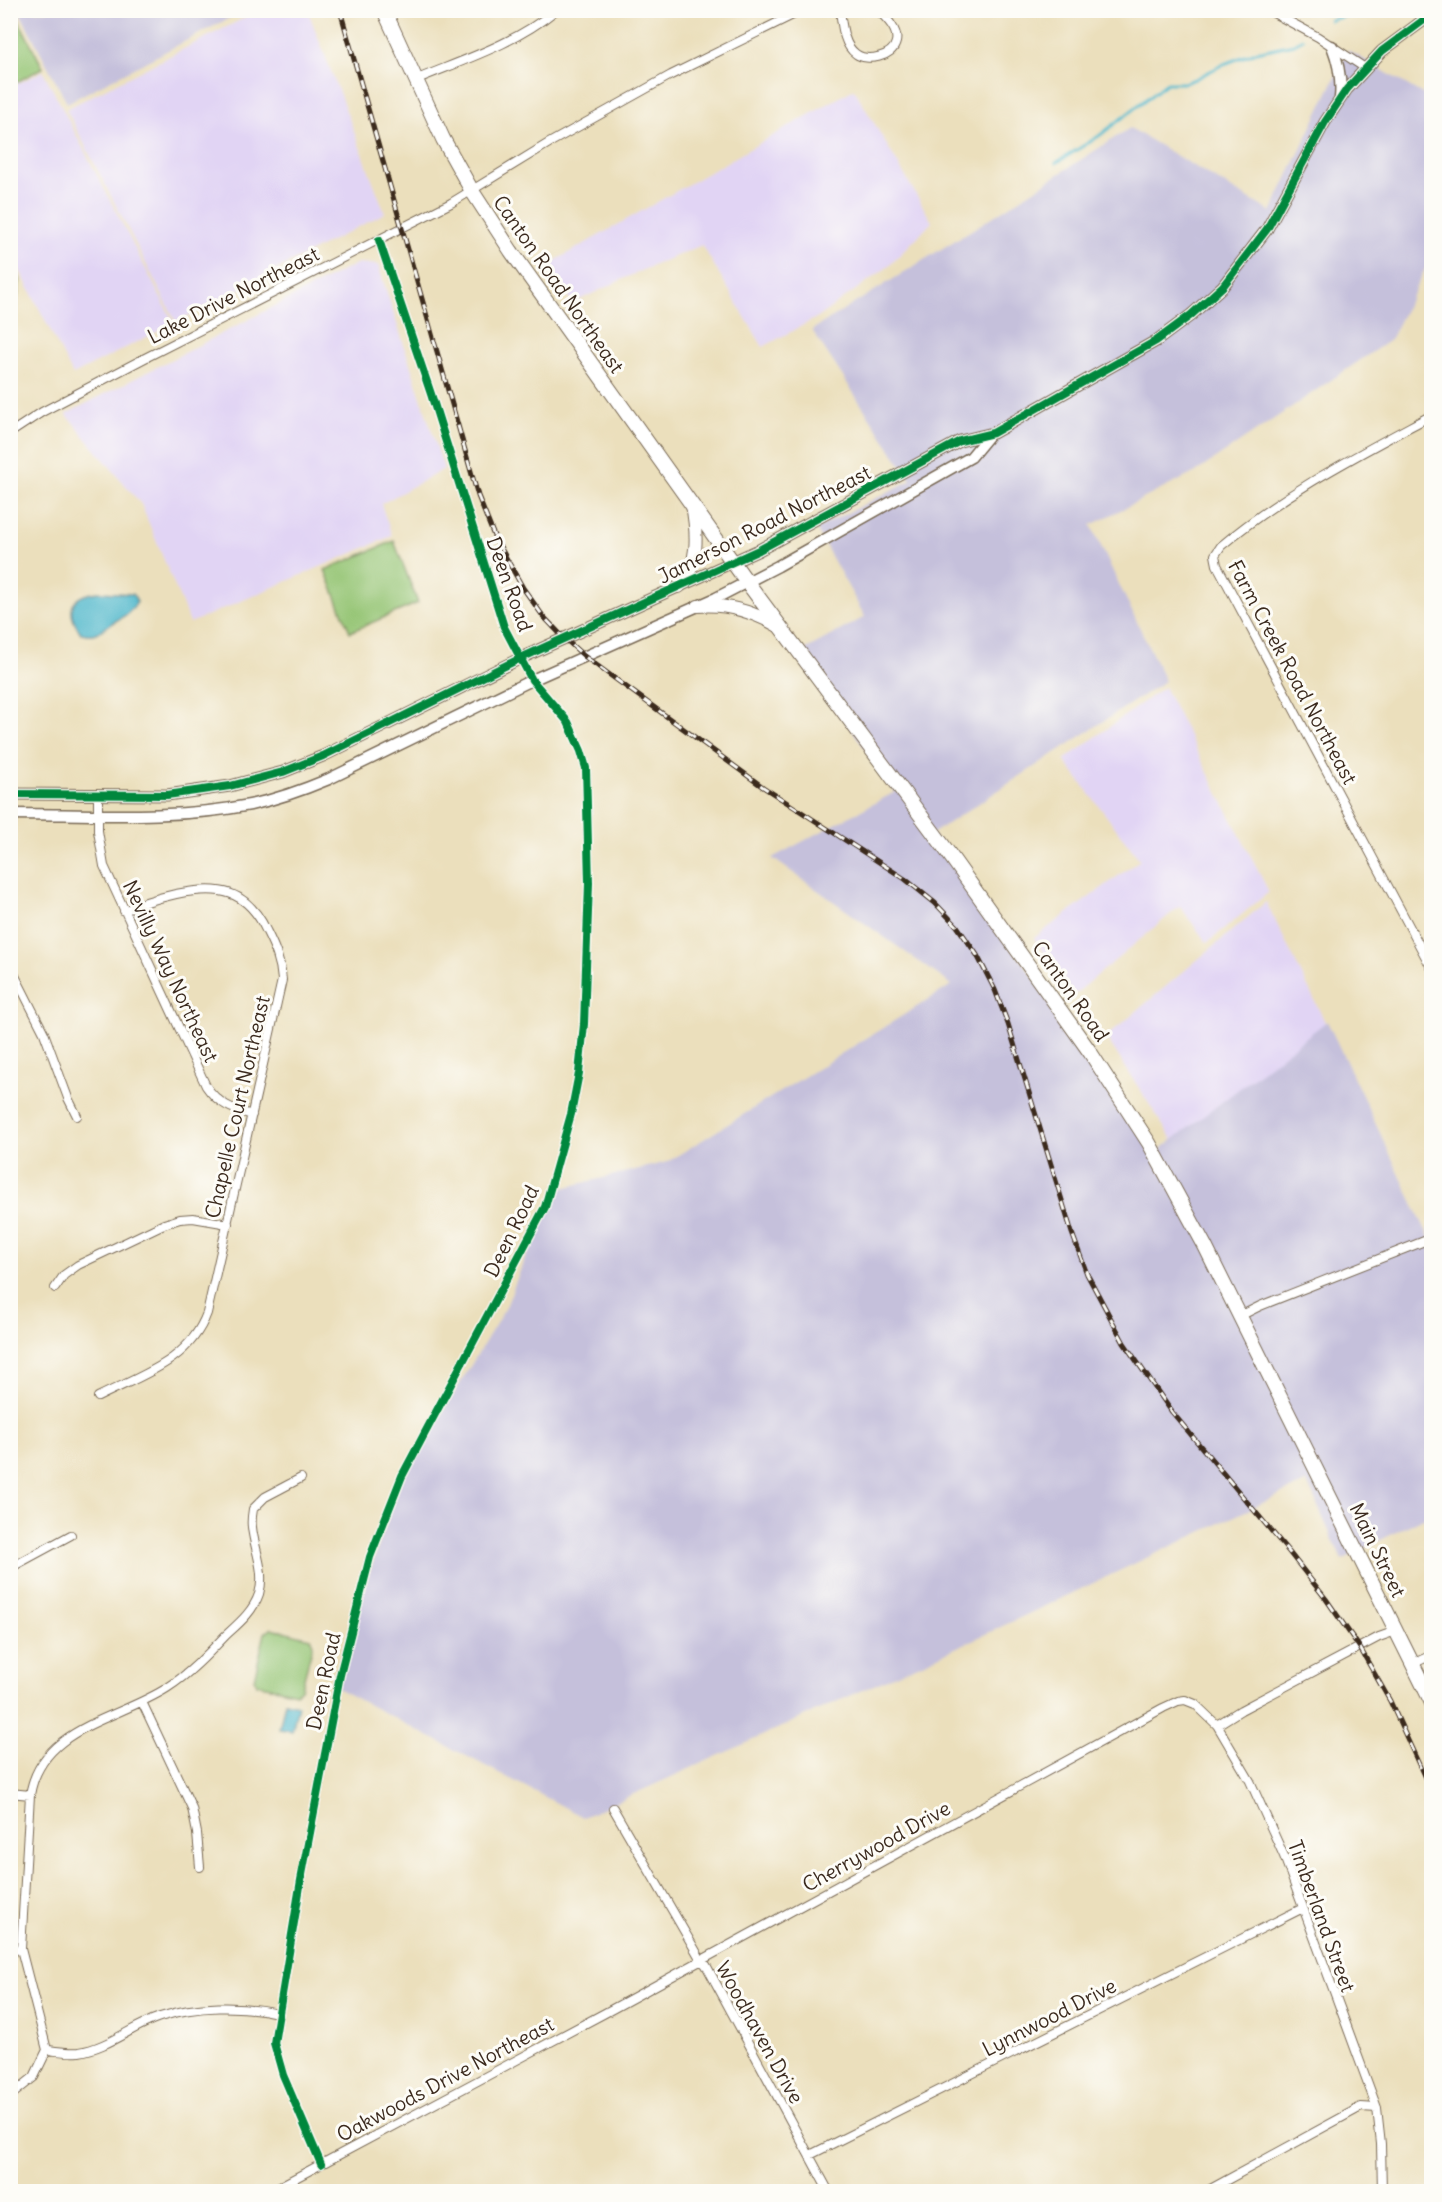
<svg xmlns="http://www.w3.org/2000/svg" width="1442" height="2202" viewBox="0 0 1442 2202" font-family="Delius,sans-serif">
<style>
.built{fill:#e1d4f4}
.industrial{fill:#c5c0db}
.green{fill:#95c575;stroke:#68784a;stroke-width:1.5}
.water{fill:#4cb6ca;stroke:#447074;stroke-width:1.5}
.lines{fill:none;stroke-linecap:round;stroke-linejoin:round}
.stream{stroke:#4cb6ca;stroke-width:3}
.minor-casing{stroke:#796955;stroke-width:10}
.tertiary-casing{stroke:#796955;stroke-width:13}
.secondary-casing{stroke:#796955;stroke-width:14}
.primary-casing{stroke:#796955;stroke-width:16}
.minor{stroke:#fff;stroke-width:8}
.tertiary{stroke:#fff;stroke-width:10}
.secondary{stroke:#fff;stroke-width:12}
.primary{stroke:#fff;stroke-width:14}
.rail-casing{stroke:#3b2a1e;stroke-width:5}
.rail{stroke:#fdfcf7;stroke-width:3;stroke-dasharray:9;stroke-linecap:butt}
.cycleway-casing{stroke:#fdfcf7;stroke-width:11}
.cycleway{stroke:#00873e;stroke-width:8}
.labels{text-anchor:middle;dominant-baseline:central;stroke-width:6;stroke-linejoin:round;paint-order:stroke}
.street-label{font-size:20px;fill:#3b2a1e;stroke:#fdfcf7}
</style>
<rect width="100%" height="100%" fill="#fdfcf7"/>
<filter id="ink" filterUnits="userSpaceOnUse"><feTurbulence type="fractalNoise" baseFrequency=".0167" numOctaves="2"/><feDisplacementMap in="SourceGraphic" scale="12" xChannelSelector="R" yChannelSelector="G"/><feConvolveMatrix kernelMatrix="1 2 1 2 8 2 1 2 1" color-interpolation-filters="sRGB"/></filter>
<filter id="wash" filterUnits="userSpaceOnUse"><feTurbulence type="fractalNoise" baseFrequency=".008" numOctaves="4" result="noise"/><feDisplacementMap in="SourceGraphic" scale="24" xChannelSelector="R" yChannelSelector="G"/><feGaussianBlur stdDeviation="1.35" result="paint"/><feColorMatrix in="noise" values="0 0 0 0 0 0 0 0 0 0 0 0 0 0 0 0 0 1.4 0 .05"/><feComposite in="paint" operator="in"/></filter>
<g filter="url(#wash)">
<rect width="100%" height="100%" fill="#ebdfbc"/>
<path class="built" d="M 258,11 L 308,11 L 385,213 L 176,322 L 66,109 Z
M 43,71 L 174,323 L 73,375 L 11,253 L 11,87 Z
M 854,89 L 932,222 L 889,266 L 818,317 L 763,347 L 702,245 L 638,272 L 573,303 L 546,266 Z
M 358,263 L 378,265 L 444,469 L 381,504 L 392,536 L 190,623 L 141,504 L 66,414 Z
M 1164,687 L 1269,892 L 1207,943 L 1180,906 L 1074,995 L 1034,938 L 1140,860 L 1064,760 Z
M 1266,902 L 1326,1024 L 1177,1147 L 1106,1037 Z"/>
<path class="industrial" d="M 19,11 L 243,11 L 67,103 Z
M 1348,50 L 1431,99 L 1431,257 L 1390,340 L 1196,472 L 1091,525 L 1165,681 L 932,834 L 1157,1152 L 1327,1021 L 1431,1241 L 1431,1514 L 1342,1560 L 1307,1482 L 973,1640 L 583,1817 L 331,1685 L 400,1483 L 506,1307 L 523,1263 L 559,1189 L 667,1162 L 952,985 L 772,858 L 895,792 L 799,653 L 865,617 L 816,529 L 911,480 L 812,330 L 994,216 L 1130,128 L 1271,212 Z"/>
<path class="green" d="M 11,10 L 14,11 L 43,68 L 11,85 Z
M 11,260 L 20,280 L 11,337 Z
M 394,541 L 418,603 L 350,632 L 325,570 Z
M 271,1628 L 311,1638 L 313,1645 L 301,1689 L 296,1693 L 257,1684 L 254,1679 L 265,1633 Z"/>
<path class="water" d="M 100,592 L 133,594 L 137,602 C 130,614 123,617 112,623 C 100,631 96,637 81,633 C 64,610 71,594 100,592 Z
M 285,1702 L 298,1705 L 292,1731 L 279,1729 Z"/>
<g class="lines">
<path class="stream" d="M 1330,20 L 1368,10
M 1056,163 L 1099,136 L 1167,83 L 1184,83 L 1195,79 L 1224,64 L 1256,52 L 1294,44 L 1303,39"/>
</g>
</g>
<g filter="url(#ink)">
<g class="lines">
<g class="minor-casing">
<path id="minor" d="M 840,10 C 842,24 843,45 856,54 C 867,62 893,57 896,42 C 899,30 886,18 878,10
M 1268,10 L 1318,37 L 1365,68
M 415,80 C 463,60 515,44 556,10
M 1432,415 C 1358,455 1285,492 1221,546 L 1215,555 L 1217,565 L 1432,969
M 10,433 L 42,412 L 145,358 L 451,203 L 549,143 L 671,75 L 803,10
M 98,794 L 98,831 L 104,866 L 206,1086 C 218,1104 232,1109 252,1115
M 10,966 L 44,1033 L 68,1098 L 77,1116
M 55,1288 L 64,1275 L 78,1265 L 164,1224 L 180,1219 L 193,1218 L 228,1224
M 1240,1316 L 1260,1306 L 1432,1238
M 98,1397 C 141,1375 189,1362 207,1313 L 282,980 C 281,962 275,948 267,932 C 247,889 219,885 176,894 C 158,898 140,903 124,911
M 10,1568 L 71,1535
M 1412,1664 L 1432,1655
M 142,1702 L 192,1808 L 197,1833 L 200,1867
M 1217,1725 L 1241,1710 L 1379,1637 L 1396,1631
M 10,1793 L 30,1795
M 613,1808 L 701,1960 L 706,1965 L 829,2192
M 10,1950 L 21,1949
M 47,2050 C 58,2051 69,2053 79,2052 C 108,2048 132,2026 160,2017 C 196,2005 241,2005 278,2013
M 10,2096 L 34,2077 L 47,2050 L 21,1949 L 30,1795 C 41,1727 117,1720 167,1688 C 189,1674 207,1655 225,1636 C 238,1624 253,1612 259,1594 C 266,1571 254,1549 252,1527 C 251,1521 252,1515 253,1509 L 265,1497 L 301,1478
M 810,2155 L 1303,1908
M 321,2164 L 283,2075 L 274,2043 L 301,1880 L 340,1675 L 370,1557 L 402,1476 L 545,1207 L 571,1114 L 579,1073 L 584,1024 L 589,883 L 586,768 L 581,751 L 568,722 L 532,680 L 504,627 L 431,394 L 379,240
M 269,2192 L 605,2013 L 1163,1708 L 1178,1701 L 1185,1700 L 1195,1704 L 1217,1725 L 1250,1781 L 1284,1856 L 1377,2108 L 1381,2144 L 1382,2192
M 1205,2192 L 1361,2107 L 1377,2108"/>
</g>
<g class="tertiary-casing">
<path id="tertiary" d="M 1332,46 C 1339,64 1342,79 1340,98
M 10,794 L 167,795 L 230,786 L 283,772 L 323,756 L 521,658 L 759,550 L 960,441 L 993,433 L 1156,341 L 1191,315 L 1223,286 L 1267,229 L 1325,122 L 1347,89 L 1382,51 L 1432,14
M 10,814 C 90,814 172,820 250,805 C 278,799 303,790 329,779 L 532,680 L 716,598 L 778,566 L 971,457 L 990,434"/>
</g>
<g class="secondary-casing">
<path id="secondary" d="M 679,587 C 700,565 697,532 692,505
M 698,606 C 728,603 754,612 780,627"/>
</g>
<g class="primary-casing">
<path id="primary" d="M 384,10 L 443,139 L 472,191 L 511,251 L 747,582 L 942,844 L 1090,1052 L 1149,1143 L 1205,1246 L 1432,1703"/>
</g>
<use href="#minor" class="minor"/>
<use href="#tertiary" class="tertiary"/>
<use href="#secondary" class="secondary"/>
<use href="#primary" class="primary"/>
<g class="rail-casing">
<path id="rail" d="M 340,10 L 478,496 L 494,536 L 523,588 L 543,616 L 564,638 L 584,656 L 763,787 L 905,879 L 935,903 L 957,926 L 977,955 L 995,990 L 1008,1024 L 1072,1233 L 1087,1274 L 1124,1343 L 1172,1412 L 1289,1552 L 1326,1599 L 1360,1648 L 1390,1701 L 1432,1793"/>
</g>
<use href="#rail" class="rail"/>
<g class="cycleway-casing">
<path id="cycleway" d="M 10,794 L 167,795 L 230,786 L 283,772 L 323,756 L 521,658 L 759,550 L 960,441 L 993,433 L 1156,341 L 1191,315 L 1223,286 L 1267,229 L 1325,122 L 1347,89 L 1382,51 L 1432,14
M 321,2164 L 283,2075 L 274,2043 L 301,1880 L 340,1675 L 370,1557 L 402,1476 L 545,1207 L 571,1114 L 579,1073 L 584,1024 L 589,883 L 586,768 L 581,751 L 568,722 L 532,680 L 504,627 L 431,394 L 379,240"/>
</g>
<use href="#cycleway" class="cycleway"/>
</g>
</g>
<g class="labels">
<g class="street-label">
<text transform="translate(559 284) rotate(55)">Canton Road Northeast</text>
<text transform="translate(233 295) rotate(-27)">Lake Drive Northeast</text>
<text transform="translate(764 524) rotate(-27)">Jamerson Road Northeast</text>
<text transform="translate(510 584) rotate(70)">Deen Road</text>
<text transform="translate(1293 672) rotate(62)">Farm Creek Road Northeast</text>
<text transform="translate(171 971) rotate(65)">Nevilly Way Northeast</text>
<text transform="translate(1071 991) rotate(55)">Canton Road</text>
<text transform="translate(237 1107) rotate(-77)">Chapelle Court Northeast</text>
<text transform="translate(511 1231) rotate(-64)">Deen Road</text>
<text transform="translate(1378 1550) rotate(64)">Main Street</text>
<text transform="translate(323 1681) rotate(-78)">Deen Road</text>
<text transform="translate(876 1846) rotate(-29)">Cherrywood Drive</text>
<text transform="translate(1322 1916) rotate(70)">Timberland Street</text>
<text transform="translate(1049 2017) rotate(-27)">Lynnwood Drive</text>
<text transform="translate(760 2032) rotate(61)">Woodhaven Drive</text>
<text transform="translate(445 2079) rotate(-28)">Oakwoods Drive Northeast</text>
</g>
</g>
<rect width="1442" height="2202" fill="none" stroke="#fdfcf7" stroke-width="36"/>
</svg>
